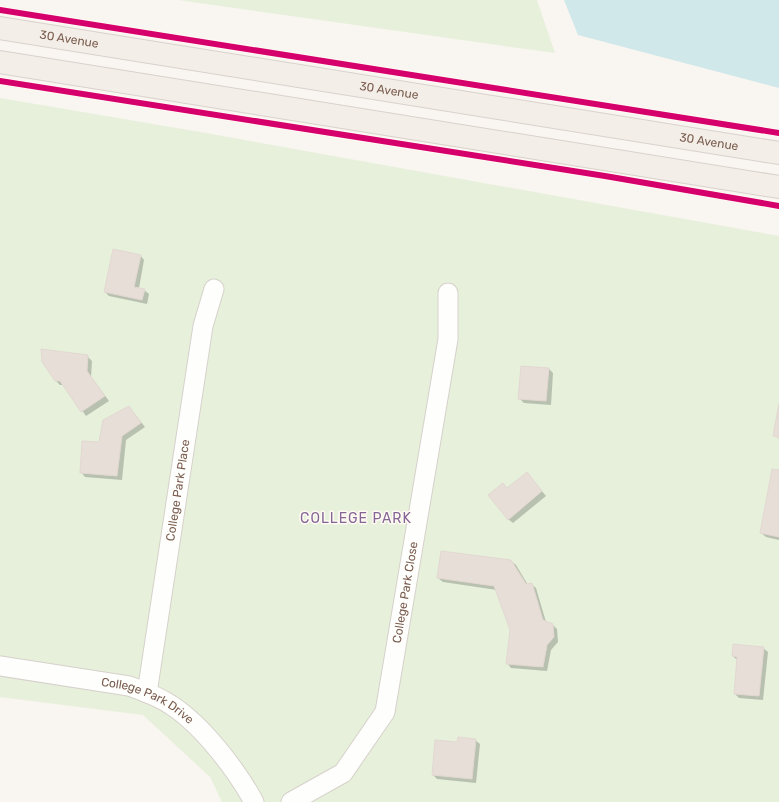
<svg xmlns="http://www.w3.org/2000/svg" width="779" height="802" viewBox="0 0 779 802" font-family="Rubik,sans-serif">
<style>
.green{fill:#e7f0db}
.water{fill:#d0e8ea}
.shadow{fill:#0003}
.building{fill:#e6ded7;stroke:#e2d8d2}
.lines{fill:none;stroke-linecap:round;stroke-linejoin:round}
.street-casing{stroke:#d7d1cb;stroke-width:21}
.primary-casing{stroke:#dad1cc;stroke-width:24}
.street{stroke:#fefefd;stroke-width:19}
.primary{stroke:#f3eee8;stroke-width:22}
.cycleway-casing{stroke:#fffaf3;stroke-width:8}
.cycleway{stroke:#d6006c;stroke-width:6}
.labels{text-anchor:middle;dominant-baseline:central;stroke-width:3;stroke-linejoin:round;paint-order:stroke}
.street-label{font-size:12px;fill:#7a5c4d;stroke:#fffaf3}
.quarter-label{font-size:14px;letter-spacing:1px;fill:#846695;stroke:#fffaf3}
</style>
<rect width="100%" height="100%" fill="#f9f5f0"/>
<path class="green" d="M 178,0 L 537,0 L 555,53 Z
M 0,98 L 206,133 L 779,236 L 779,802 L 222,802 L 210,777 L 143,715 L 0,697 Z"/>
<path class="water" d="M 564,0 L 779,0 L 779,88 L 578,35 Z"/>
<path class="shadow" d="M 140,255 L 144,260 L 139,288 L 144,290 L 149,294 L 147,304 L 109,296 L 105,292 Z
M 87,356 L 92,361 L 91,377 L 109,401 L 86,416 L 64,385 L 60,385 L 56,381 Z
M 549,369 L 553,373 L 551,405 L 524,403 L 519,398 Z
M 129,407 L 145,427 L 126,440 L 122,480 L 85,477 L 81,472 L 99,443 Z
M 779,471 L 779,540 L 766,537 L 761,533 Z
M 531,478 L 546,496 L 513,523 L 508,519 L 508,489 Z
M 511,561 L 516,565 L 528,585 L 531,584 L 536,588 L 546,622 L 552,624 L 557,629 L 558,642 L 551,650 L 547,671 L 511,668 L 507,663 L 511,630 L 497,590 L 443,582 L 438,578 Z
M 763,648 L 768,652 L 763,700 L 739,698 L 735,694 L 737,660 L 733,656 Z
M 475,740 L 480,744 L 476,783 L 437,779 L 433,775 L 458,743 Z"/>
<path class="building" d="M 113,249 L 141,255 L 134,287 L 145,289 L 142,300 L 104,292 Z
M 41,349 L 88,355 L 87,371 L 105,396 L 81,412 L 60,381 L 55,381 L 42,362 Z
M 521,366 L 549,368 L 546,401 L 518,399 Z
M 779,403 L 779,438 L 773,436 Z
M 129,406 L 141,423 L 122,436 L 117,476 L 80,473 L 82,441 L 99,442 L 103,420 Z
M 772,469 L 779,470 L 779,537 L 760,533 Z
M 527,472 L 542,491 L 508,520 L 488,495 L 503,483 L 507,488 Z
M 441,551 L 511,560 L 526,584 L 532,583 L 543,620 L 553,624 L 554,637 L 547,645 L 543,667 L 506,664 L 510,630 L 494,586 L 437,578 Z
M 733,644 L 764,647 L 759,696 L 734,694 L 737,657 L 732,656 Z
M 458,737 L 476,739 L 472,779 L 432,775 L 435,740 L 457,742 Z"/>
<g class="lines">
<g class="street-casing">
<g id="street">
<path id="s1" d="M 0,666 L 129,686 C 143,691 158,696 171,705 C 202,725 236,769 254,802"/>
<path id="s2" d="M 147,693 L 203,326 L 214,289"/>
<path id="s3" d="M 291,802 L 343,773 L 385,712 L 448,339 L 448,293"/>
</g>
</g>
<g class="primary-casing">
<g id="primary">
<path id="s4" d="M 0,28 L 779,153"/>
<path d="M 0,62 L 779,187"/>
</g>
</g>
<use href="#street" class="street"/>
<use href="#primary" class="primary"/>
<g class="cycleway-casing">
<path id="cycleway" d="M 0,10 L 779,133
M 0,81 L 605,176 L 779,206"/>
</g>
<use href="#cycleway" class="cycleway"/>
</g>
<g class="labels">
<g class="street-label">
<text stroke="none"><textPath href="#s4" startOffset="70">30 Avenue</textPath></text>
<text stroke="none"><textPath href="#s4" startOffset="394">30 Avenue</textPath></text>
<text stroke="none"><textPath href="#s4" startOffset="718">30 Avenue</textPath></text>
<text stroke="none"><textPath href="#s2" startOffset="205">College Park Place</textPath></text>
<text stroke="none"><textPath href="#s3" startOffset="255">College Park Close</textPath></text>
<text stroke="none"><textPath href="#s1" startOffset="153">College Park Drive</textPath></text>
</g>
<g class="quarter-label">
<text x="356" y="518">COLLEGE PARK</text>
</g>
</g>
</svg>
